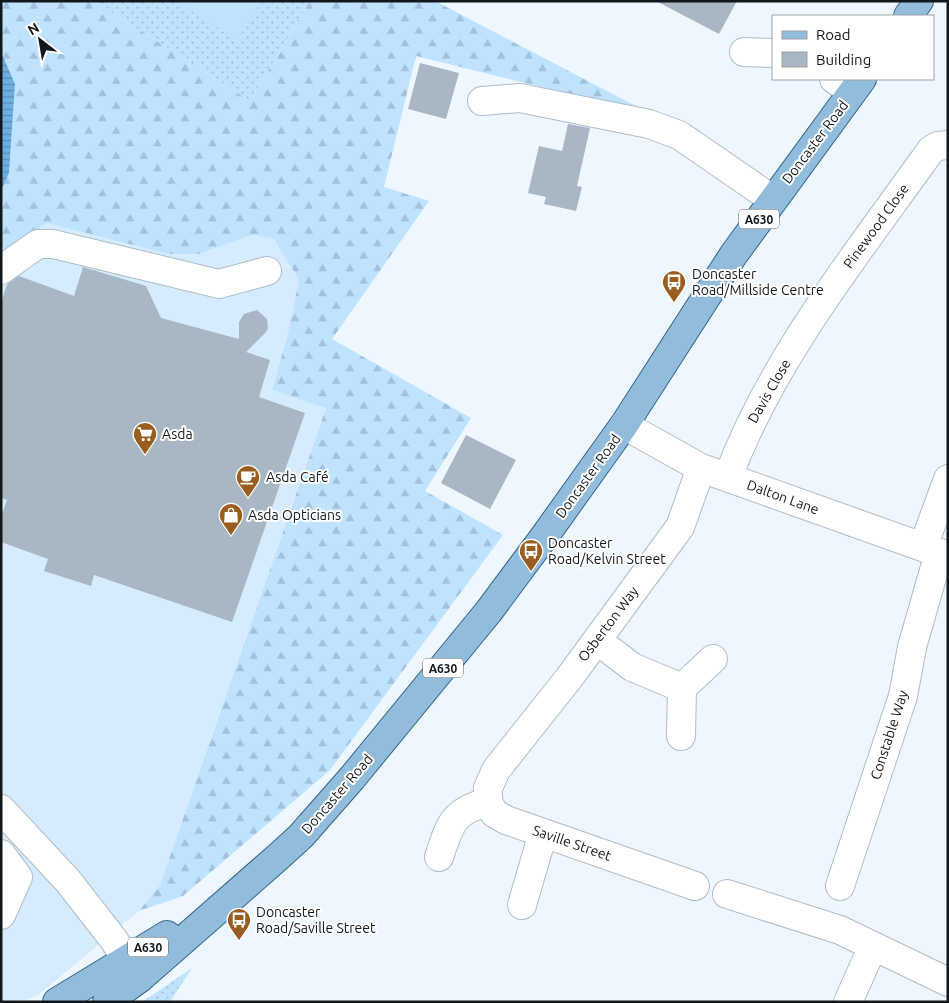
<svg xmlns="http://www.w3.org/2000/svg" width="949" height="1003" viewBox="0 0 949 1003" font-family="Ubuntu,sans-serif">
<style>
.built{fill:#d6ecfe}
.grass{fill:url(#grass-dots)}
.forest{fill:url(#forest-firs)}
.pitch{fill:#bfe2ff}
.water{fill:url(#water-rules)}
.building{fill:#a8b7c3}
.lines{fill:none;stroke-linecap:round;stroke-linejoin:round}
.minor-casing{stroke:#aebdc9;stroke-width:30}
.major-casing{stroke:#34668a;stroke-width:30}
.minor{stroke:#fff;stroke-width:28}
.major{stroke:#91bcdc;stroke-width:28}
.labels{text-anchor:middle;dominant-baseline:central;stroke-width:4;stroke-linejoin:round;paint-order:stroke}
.shield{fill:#fff;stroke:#585d5f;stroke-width:1}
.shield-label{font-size:12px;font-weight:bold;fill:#11171b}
.street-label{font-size:14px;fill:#11171b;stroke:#fff}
.poi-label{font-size:14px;fill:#11171b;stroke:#fff;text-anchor:start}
</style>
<defs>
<pattern id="grass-dots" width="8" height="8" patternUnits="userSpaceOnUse" patternTransform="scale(1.25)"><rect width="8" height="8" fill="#bfe2ff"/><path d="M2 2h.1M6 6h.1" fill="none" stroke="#a3c1da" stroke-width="1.8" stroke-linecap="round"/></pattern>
<pattern id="forest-firs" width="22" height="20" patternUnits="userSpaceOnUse" patternTransform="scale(1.25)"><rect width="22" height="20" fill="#bfe2ff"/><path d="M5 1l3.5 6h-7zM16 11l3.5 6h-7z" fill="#a3c1da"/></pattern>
<pattern id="water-rules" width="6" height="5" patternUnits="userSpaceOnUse" patternTransform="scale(1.25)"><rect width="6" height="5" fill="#6dafe1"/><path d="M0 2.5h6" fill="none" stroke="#588db6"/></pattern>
</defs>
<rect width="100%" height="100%" fill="#eef7ff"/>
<path class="built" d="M 47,223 L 168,254 L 199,254 L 252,235 L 274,239 L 299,280 L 287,337 L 272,390 L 326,407 L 160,885 L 139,911 L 37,996 L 19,1002 L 1,1002 L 1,256 Z"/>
<path class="grass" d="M 94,1 L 310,1 L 250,101 Z
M 192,968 L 170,1002 L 142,1002 Z"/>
<path class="forest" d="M 1,1 L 94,1 L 250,101 L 310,1 L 435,1 L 651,114 L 416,56 L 384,187 L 429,201 L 332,339 L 471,418 L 425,491 L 503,535 L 330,770 L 183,896 L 139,911 L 160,885 L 326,408 L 272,390 L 287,337 L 299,280 L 274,239 L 252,235 L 199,254 L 168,254 L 47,223 L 1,256 L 1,191 L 9,173 L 15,85 L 1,52 Z"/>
<path class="pitch" d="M 176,1 L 262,1 L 237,40 Z"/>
<path class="water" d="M 1,52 L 15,84 L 9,173 L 1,191 Z"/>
<path class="building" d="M 656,1 L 737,1 L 719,34 Z
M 420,63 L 459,73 L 446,119 L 408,109 Z
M 568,124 L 590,128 L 577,186 L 582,187 L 576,211 L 544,204 L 546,197 L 528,193 L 539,146 L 562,151 Z
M 83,267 L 146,286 L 161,318 L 239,339 L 239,322 L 244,314 L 257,310 L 267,319 L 268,329 L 265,333 L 246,352 L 270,360 L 259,397 L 305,413 L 232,622 L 94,575 L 91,586 L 44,571 L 48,559 L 1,542 L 1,517 L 7,500 L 1,498 L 1,303 L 7,284 L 19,276 L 74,296 Z
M 466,435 L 516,460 L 490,509 L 441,483 Z"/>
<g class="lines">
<g class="minor-casing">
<path id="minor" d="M 744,52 L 773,53
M 834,79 L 852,92
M 482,101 L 520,98 L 649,124 L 679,135 L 772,199
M 1,270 L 38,244 L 53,244 L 219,284 L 267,271
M 624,425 L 701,468 L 948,556
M 728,477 C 773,357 857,254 931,150 L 938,146 L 948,145
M 923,547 L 948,479
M 597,640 L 632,667 L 682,688
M 681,736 L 682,688 L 713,659
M 1,809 L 68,881 L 114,940 L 127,961
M 1,854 L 18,877 L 1,915
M 439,857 C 450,825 452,811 488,802
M 695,886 L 506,820 L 494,813 L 488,802 L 488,788 L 496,770 L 569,678 L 680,527 L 701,468
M 840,886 L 903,696 L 912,647 L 939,553
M 727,894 L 840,930 L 948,982
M 522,905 L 543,833
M 848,1002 L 873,946"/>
</g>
<g class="major-casing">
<path id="major" d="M 908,16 L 919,1
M 57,1002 L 167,935
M 107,1002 L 140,978 L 278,857 L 301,836 L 352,778 L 489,611 L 544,537 L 624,425 L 734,254 L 862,79"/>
</g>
<use href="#minor" class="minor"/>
<use href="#major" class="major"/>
</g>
<defs>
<g id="bus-pin" transform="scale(1.25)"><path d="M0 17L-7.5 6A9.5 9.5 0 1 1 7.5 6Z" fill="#995d1f" stroke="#fff"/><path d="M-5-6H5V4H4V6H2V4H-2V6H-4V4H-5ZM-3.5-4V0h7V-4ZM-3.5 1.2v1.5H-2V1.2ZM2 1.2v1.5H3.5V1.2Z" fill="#fff"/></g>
<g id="supermarket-pin" transform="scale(1.25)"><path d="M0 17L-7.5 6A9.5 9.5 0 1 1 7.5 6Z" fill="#995d1f" stroke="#fff"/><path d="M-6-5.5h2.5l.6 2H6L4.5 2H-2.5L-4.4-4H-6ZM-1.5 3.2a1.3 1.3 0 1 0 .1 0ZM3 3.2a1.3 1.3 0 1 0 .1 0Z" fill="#fff"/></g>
<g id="cafe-pin" transform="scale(1.25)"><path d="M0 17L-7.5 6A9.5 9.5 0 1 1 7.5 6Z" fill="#995d1f" stroke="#fff"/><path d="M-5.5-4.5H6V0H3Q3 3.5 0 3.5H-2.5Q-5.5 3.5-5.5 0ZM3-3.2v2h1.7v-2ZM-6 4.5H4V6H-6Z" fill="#fff"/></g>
<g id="shop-pin" transform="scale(1.25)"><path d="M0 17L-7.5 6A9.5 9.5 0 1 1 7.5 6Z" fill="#995d1f" stroke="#fff"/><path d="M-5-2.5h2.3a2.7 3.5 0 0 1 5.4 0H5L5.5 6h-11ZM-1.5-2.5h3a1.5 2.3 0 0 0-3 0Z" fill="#fff"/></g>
</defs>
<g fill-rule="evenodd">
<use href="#bus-pin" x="674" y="282"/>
<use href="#supermarket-pin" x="145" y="434"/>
<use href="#cafe-pin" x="248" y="477"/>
<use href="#shop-pin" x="231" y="515"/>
<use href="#bus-pin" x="531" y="551"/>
<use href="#bus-pin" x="239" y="920"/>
</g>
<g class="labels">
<g class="shield">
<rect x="739" y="209.5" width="40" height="19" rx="4"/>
<rect x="423" y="658.5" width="40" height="19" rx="4"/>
<rect x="128" y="937.5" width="40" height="19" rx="4"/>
</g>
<g class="shield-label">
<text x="759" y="219">A630</text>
<text x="443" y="668">A630</text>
<text x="148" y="947">A630</text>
</g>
<g class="street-label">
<text transform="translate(815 142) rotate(-53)">Doncaster Road</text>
<text transform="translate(876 226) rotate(-54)">Pinewood Close</text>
<text transform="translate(769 391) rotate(-60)">Davis Close</text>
<text transform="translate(588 476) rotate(-54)">Doncaster Road</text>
<text transform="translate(783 497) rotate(20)">Dalton Lane</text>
<text transform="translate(608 624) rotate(-53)">Osberton Way</text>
<text transform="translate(889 735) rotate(-72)">Constable Way</text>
<text transform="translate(337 794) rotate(-49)">Doncaster Road</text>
<text transform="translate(572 843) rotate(19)">Saville Street</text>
</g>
<g class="poi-label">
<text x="692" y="274">Doncaster<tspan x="692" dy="16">Road/Millside Centre</tspan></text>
<text x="162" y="434">Asda</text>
<text x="266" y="477">Asda Café</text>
<text x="248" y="515">Asda Opticians</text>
<text x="548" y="543">Doncaster<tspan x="548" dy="16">Road/Kelvin Street</tspan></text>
<text x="256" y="912">Doncaster<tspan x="256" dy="16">Road/Saville Street</tspan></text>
</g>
</g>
<rect width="949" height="1003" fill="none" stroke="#11171b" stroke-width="5"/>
<rect x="772" y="15" width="162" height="65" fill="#ffffff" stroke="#a0a2a4"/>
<rect x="782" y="31" width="25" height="8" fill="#91bcdc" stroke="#a0a2a4"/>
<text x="816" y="40" font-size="15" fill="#11171b">Road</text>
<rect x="782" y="52" width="25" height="15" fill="#a8b7c3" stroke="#a0a2a4"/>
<text x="816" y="65" font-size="15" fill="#11171b">Building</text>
<g transform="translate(40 40) rotate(329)" stroke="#ffffff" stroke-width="4" paint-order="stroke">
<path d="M0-4L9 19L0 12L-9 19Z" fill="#11171b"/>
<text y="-8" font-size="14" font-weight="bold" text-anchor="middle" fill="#11171b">N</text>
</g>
</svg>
